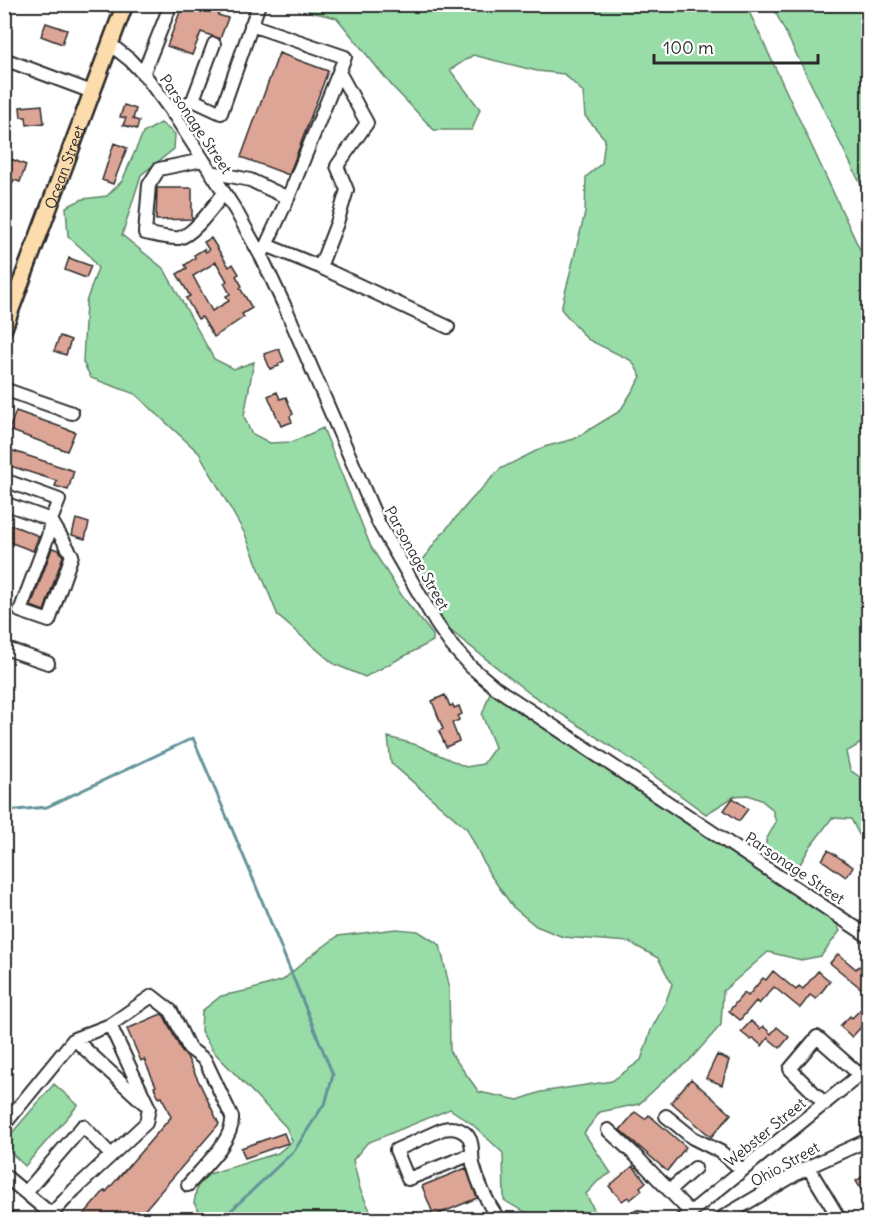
<svg xmlns="http://www.w3.org/2000/svg" width="873" height="1224" viewBox="0 0 873 1224" font-family="Delius,sans-serif">
<style>
.green{fill:#98dca8;stroke:#62846a;stroke-width:1.5}
.lines{fill:none;stroke-linecap:round;stroke-linejoin:round}
.stream{stroke:#63939a;stroke-width:3}
.building{fill:#dda596;stroke:#2b2b2b;stroke-width:1.5;fill-rule:evenodd}
.minor-casing{stroke:#2b2b2b;stroke-width:16}
.major-casing{stroke:#2b2b2b;stroke-width:20}
.minor{stroke:#fff;stroke-width:12}
.major{stroke:#fcdcac;stroke-width:15}
.labels{text-anchor:middle;dominant-baseline:central;stroke-width:5;stroke-linejoin:round;paint-order:stroke}
.street-label{font-size:15px;fill:#2b2b2b;stroke:#fff}
</style>
<rect width="100%" height="100%" fill="#fff"/>
<filter id="ink" filterUnits="userSpaceOnUse"><feTurbulence type="fractalNoise" baseFrequency=".0167" numOctaves="2"/><feDisplacementMap in="SourceGraphic" scale="12" xChannelSelector="R" yChannelSelector="G"/><feConvolveMatrix kernelMatrix="1 2 1 2 8 2 1 2 1" color-interpolation-filters="sRGB"/></filter>
<g filter="url(#ink)">
<path class="green" d="M 650,4 L 670,7 L 680,4 L 746,5 L 868,267 L 868,739 L 846,752 L 850,770 L 868,783 L 868,852 L 851,819 L 832,818 L 810,847 L 796,871 L 785,868 L 766,850 L 766,840 L 776,822 L 772,809 L 761,800 L 748,795 L 735,796 L 706,814 L 635,762 L 529,693 L 446,627 L 421,575 L 423,560 L 436,541 L 470,501 L 500,469 L 544,447 L 574,439 L 620,411 L 641,377 L 632,361 L 587,339 L 561,309 L 585,213 L 586,177 L 602,163 L 605,139 L 585,116 L 583,92 L 564,74 L 537,71 L 473,55 L 450,70 L 480,109 L 472,130 L 434,130 L 392,86 L 337,18 L 311,12 L 302,5 Z
M 772,5 L 868,5 L 868,197 L 863,189 Z
M 161,123 L 175,134 L 174,149 L 141,175 L 122,235 L 164,269 L 214,359 L 234,369 L 254,362 L 244,416 L 251,433 L 270,443 L 292,442 L 323,428 L 371,547 L 402,596 L 433,635 L 433,641 L 365,677 L 334,664 L 278,616 L 245,534 L 199,453 L 135,394 L 91,378 L 83,362 L 86,302 L 98,268 L 89,255 L 68,236 L 66,207 L 83,199 L 107,196 L 122,181 L 143,133 Z
M 491,690 L 833,918 L 840,931 L 821,956 L 801,960 L 768,952 L 723,991 L 721,1025 L 689,1061 L 669,1076 L 639,1104 L 600,1112 L 584,1133 L 611,1173 L 598,1181 L 586,1194 L 595,1212 L 594,1219 C 558,1219 536,1222 504,1200 L 503,1153 L 472,1124 L 450,1109 L 367,1143 L 353,1160 L 360,1189 L 374,1219 L 204,1219 L 194,1203 L 197,1187 L 209,1174 L 278,1153 L 292,1141 L 286,1127 L 213,1051 L 201,1031 L 202,1011 L 221,996 L 250,990 L 283,980 L 308,958 L 338,936 L 396,929 L 418,931 L 440,945 L 449,985 L 450,1052 L 479,1092 L 518,1100 L 541,1092 L 612,1081 L 641,1060 L 651,1030 L 665,1004 L 672,984 L 658,958 L 629,942 L 563,937 L 536,926 L 513,907 L 489,873 L 467,829 L 391,763 L 388,737 L 417,745 L 466,767 L 483,764 L 495,747 L 482,715 Z
M 54,1084 L 78,1105 L 25,1166 L 5,1147 L 5,1141 Z"/>
<g class="lines">
<path class="stream" d="M 4,814 L 6,811 L 47,807 L 193,738 L 249,869 L 333,1075 L 326,1101 L 294,1151 L 221,1220"/>
</g>
<path class="building" d="M 183,4 L 222,4 L 218,15 L 228,18 L 220,39 L 201,32 L 192,55 L 167,46 Z
M 46,23 L 67,30 L 62,44 L 41,36 Z
M 279,53 L 328,71 L 289,175 L 241,157 Z
M 42,105 L 44,123 L 27,125 L 26,117 L 21,117 L 20,107 Z
M 124,105 L 136,109 L 133,119 L 139,121 L 137,129 L 123,125 L 126,118 L 120,117 Z
M 114,143 L 127,148 L 113,184 L 102,180 Z
M 11,159 L 26,165 L 20,182 L 14,180 L 12,185 L 4,183 L 4,177 Z
M 157,188 L 192,188 L 192,219 L 156,220 Z
M 211,238 L 229,267 L 233,264 L 239,274 L 236,276 L 242,286 L 240,288 L 252,308 L 242,314 L 244,317 L 214,337 L 202,317 L 198,319 L 186,298 L 190,296 L 177,274 L 187,268 L 185,265 L 195,258 L 194,255 L 204,249 L 206,252 L 209,250 L 204,242 ZM 216,262 L 227,281 L 224,283 L 230,294 L 226,296 L 229,301 L 212,311 L 193,276 Z
M 69,258 L 91,266 L 86,278 L 65,270 Z
M 60,336 L 71,340 L 66,355 L 54,351 Z
M 279,349 L 284,361 L 278,364 L 279,366 L 270,369 L 264,354 Z
M 277,392 L 280,399 L 286,397 L 293,414 L 290,416 L 292,422 L 281,426 L 268,396 Z
M 16,411 L 75,432 L 67,451 L 9,430 Z
M 4,448 L 74,471 L 68,490 L 55,486 L 57,481 L 4,464 Z
M 76,519 L 89,523 L 85,539 L 72,535 Z
M 4,522 L 39,536 L 33,551 L 4,540 Z
M 52,548 L 59,550 L 63,556 L 44,611 L 31,606 Z
M 445,695 L 450,706 L 453,705 L 454,708 L 459,706 L 462,714 L 458,716 L 459,720 L 452,723 L 459,741 L 446,747 L 439,731 L 443,729 L 432,701 Z
M 733,798 L 748,809 L 739,821 L 724,810 Z
M 828,850 L 853,867 L 846,877 L 822,860 Z
M 838,954 L 856,969 L 859,966 L 868,974 L 868,994 L 830,963 Z
M 773,971 L 796,990 L 799,986 L 803,989 L 818,971 L 830,981 L 816,999 L 810,995 L 800,1008 L 774,987 L 759,1004 L 756,1001 L 740,1020 L 729,1011 L 744,993 L 748,996 L 763,978 L 766,980 Z
M 868,1005 L 868,1024 L 865,1028 L 862,1026 L 852,1037 L 840,1026 L 850,1016 L 852,1018 L 861,1009 L 863,1011 Z
M 161,1014 L 164,1016 L 182,1052 L 187,1057 L 219,1124 L 136,1220 L 79,1220 L 105,1190 L 106,1192 L 171,1117 L 162,1097 L 159,1098 L 154,1087 L 156,1086 L 144,1059 L 141,1061 L 127,1029 Z
M 751,1021 L 760,1029 L 763,1026 L 771,1034 L 777,1027 L 789,1037 L 780,1048 L 768,1038 L 762,1046 L 753,1038 L 751,1040 L 741,1032 Z
M 717,1055 L 729,1060 L 722,1085 L 706,1078 Z
M 691,1079 L 731,1114 L 711,1137 L 671,1102 Z
M 635,1112 L 645,1119 L 649,1115 L 686,1147 L 667,1171 L 620,1130 Z
M 284,1133 L 288,1143 L 245,1158 L 241,1148 Z
M 633,1166 L 646,1182 L 640,1187 L 642,1190 L 630,1200 L 628,1197 L 622,1201 L 609,1186 Z
M 466,1168 L 477,1198 L 434,1216 L 422,1186 Z
M 868,1173 L 868,1201 L 856,1181 Z"/>
<g class="lines">
<g class="minor-casing">
<path id="minor" d="M 110,44 L 130,60 L 147,78 L 175,116 L 236,211 L 262,258 L 286,309 L 379,524 L 436,623 L 452,646 L 470,666 L 496,688 L 868,936
M 4,59 L 92,92
M 143,74 L 171,4
M 193,100 L 221,113 L 258,7 L 251,4
M 172,113 L 193,100 L 214,44
M 203,160 L 159,169 L 149,185 L 145,233 C 155,235 169,239 179,238 C 194,235 214,205 224,193
M 211,172 L 250,180 L 288,198 L 345,57 L 251,25
M 266,245 L 320,267 L 337,223 L 347,190 L 337,166 L 367,123 L 339,72
M 263,252 L 288,198
M 320,267 L 448,327
M 4,389 L 72,413
M 4,480 L 59,500 L 51,520 L 4,503
M 51,520 L 72,555 L 49,621 L 20,611 L 48,536 Z
M 4,648 L 48,663
M 110,1025 L 152,996 L 171,1011 L 189,1048 L 205,1060 L 232,1117 C 234,1140 203,1167 188,1185
M 74,1039 L 144,1103
M 825,1104 L 790,1069 L 817,1037 L 860,1075
M 666,1116 L 693,1138 L 721,1152 L 742,1170
M 4,1125 L 74,1039 L 110,1025 L 149,1108 L 146,1123 L 74,1190 L 46,1220
M 608,1130 L 634,1154 L 690,1212
M 472,1154 L 408,1179 L 396,1150 L 443,1129 C 452,1127 461,1128 468,1136 C 474,1144 471,1155 473,1164 C 478,1183 488,1204 499,1220
M 808,1167 L 840,1220
M 4,1175 L 51,1214
M 670,1190 L 695,1168
M 26,1192 L 83,1126 L 111,1155
M 4,1216 L 9,1220
M 636,1220 L 639,1217
M 681,1220 L 868,1068
M 718,1220 L 808,1167 L 868,1140"/>
</g>
<g class="major-casing">
<g id="major">
<path id="s1" d="M 4,328 L 125,4"/>
</g>
</g>
<use href="#minor" class="minor"/>
<use href="#major" class="major"/>
</g>
</g>
<g class="labels">
<g class="street-label">
<text transform="translate(196 124) rotate(56)">Parsonage Street</text>
<text stroke="none"><textPath href="#s1" startOffset="172">Ocean Street</textPath></text>
<text transform="translate(417 558) rotate(61)">Parsonage Street</text>
<text transform="translate(795 868) rotate(34)">Parsonage Street</text>
<text transform="translate(765 1132) rotate(-39)">Webster Street</text>
<text transform="translate(785 1164) rotate(-29)">Ohio Street</text>
</g>
</g>
<rect width="873" height="1224" fill="none" stroke="#fff" stroke-width="24"/>
<rect x="12" y="12" width="849" height="1200" fill="none" stroke="#2b2b2b" stroke-width="2" filter="url(#ink)"/>
<path d="M654 54v9h164v-9" fill="none" stroke="#2b2b2b" stroke-width="3"/>
<text x="663" y="54" font-size="18" fill="#2b2b2b" stroke="#ffffff" stroke-width="4.5" paint-order="stroke">100 m</text>
</svg>
